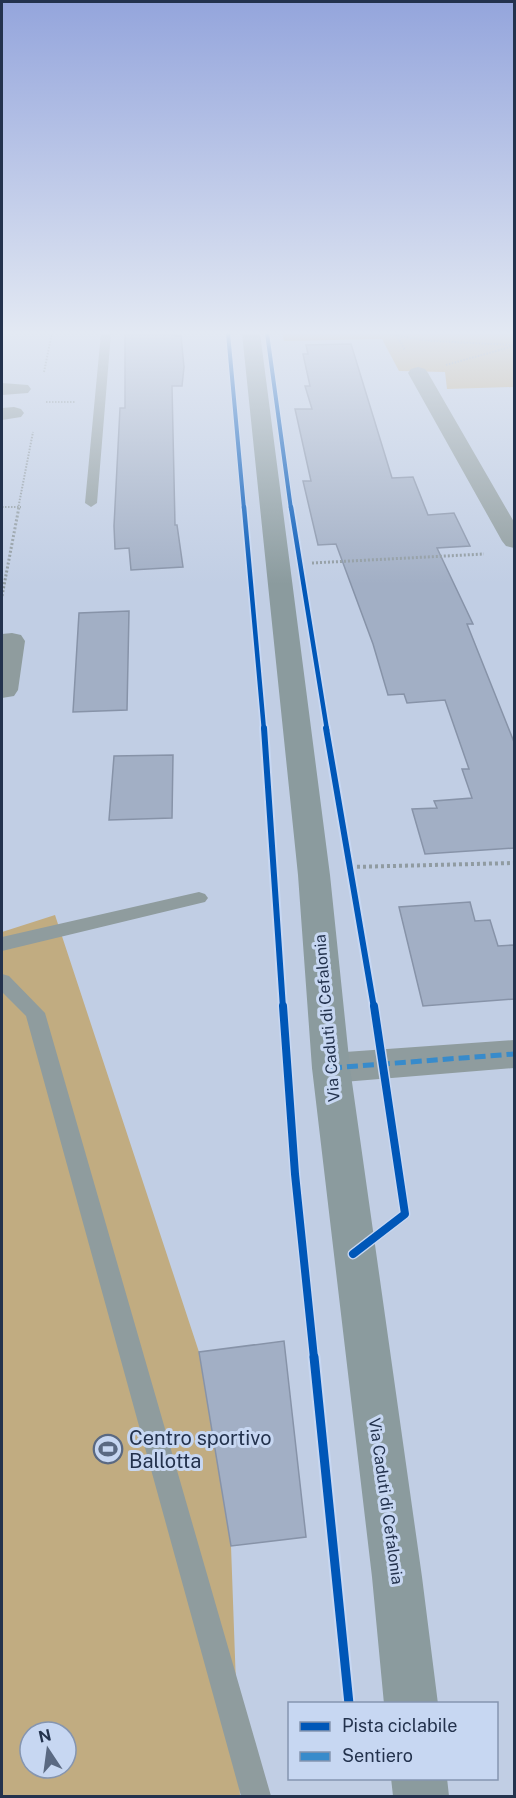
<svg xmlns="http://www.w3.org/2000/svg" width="516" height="1798" viewBox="0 0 516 1798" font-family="'Public Sans',sans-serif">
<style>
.green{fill:#c1ac81;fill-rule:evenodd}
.building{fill:#a2afc5;stroke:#8793a8;stroke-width:1.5}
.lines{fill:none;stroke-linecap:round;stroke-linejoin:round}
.path-far2{stroke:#909ba1;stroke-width:2;stroke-dasharray:1.5 1.5;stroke-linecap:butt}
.path-far1{stroke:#909ba1;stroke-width:3;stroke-dasharray:2 2;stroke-linecap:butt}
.path{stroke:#909ba1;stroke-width:4;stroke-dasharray:3 3;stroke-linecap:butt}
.lane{fill:#8f9c9e;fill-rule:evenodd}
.street{fill:#8f9c9e;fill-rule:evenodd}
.secondary{fill:#8b9b9e;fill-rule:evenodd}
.quiet{stroke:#388bcb;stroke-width:5;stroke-dasharray:11 5;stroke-linecap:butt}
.cycleway-far4-casing{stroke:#c7d7f2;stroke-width:6}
.cycleway-far3-casing{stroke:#c7d7f2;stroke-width:8}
.cycleway-far2-casing{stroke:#c7d7f2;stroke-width:10}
.cycleway-far1-casing{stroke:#c7d7f2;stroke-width:11}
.cycleway-casing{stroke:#c7d7f2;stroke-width:13}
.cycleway-far4{stroke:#0057b8;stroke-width:4}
.cycleway-far3{stroke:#0057b8;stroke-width:4.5}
.cycleway-far2{stroke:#0057b8;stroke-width:6}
.cycleway-far1{stroke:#0057b8;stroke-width:8}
.cycleway{stroke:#0057b8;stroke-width:9}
.labels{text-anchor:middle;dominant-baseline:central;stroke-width:6;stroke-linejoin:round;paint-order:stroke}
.street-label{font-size:16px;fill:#23324d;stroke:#c7d7f2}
.near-poi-label{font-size:20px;fill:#23324d;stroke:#c7d7f2;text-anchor:start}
</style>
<rect width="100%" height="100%" fill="#c1cee4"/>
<path class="green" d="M 282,333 L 514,333 L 514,387 L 447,389 L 445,372 L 399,371 L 382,339 L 284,341 Z
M 55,915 L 199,1352 L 231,1546 L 240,1796 L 2,1796 L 2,932 ZM 30,1732 L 66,1732 L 66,1768 L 30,1768 Z"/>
<path class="building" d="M 125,333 L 175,333 L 175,336 L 181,336 L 184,367 L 182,386 L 172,386 L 175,525 L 177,525 L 183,567 L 131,570 L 129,548 L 115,549 L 114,526 L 120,408 L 125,408 Z
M 351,344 L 392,478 L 413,477 L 428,515 L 454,513 L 470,546 L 437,548 L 473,624 L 467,624 L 514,742 L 514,848 L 425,854 L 412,809 L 437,808 L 434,801 L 472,798 L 462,769 L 469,769 L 445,700 L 407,703 L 404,694 L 388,695 L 373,644 L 336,544 L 318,545 L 303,481 L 311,481 L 295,409 L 312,409 L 305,386 L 310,386 L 303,354 L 308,354 L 306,345 Z
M 129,611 L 127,710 L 73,712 L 79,613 Z
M 173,755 L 172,818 L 109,820 L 114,756 Z
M 470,902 L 475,921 L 490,920 L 498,946 L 514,945 L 514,999 L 423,1006 L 399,907 Z
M 284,1341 L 306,1537 L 231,1546 L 199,1352 Z"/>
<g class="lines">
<path class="path-far2" d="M 381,333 L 397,336 L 405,350
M 398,336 L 432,341 L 513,345
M 446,365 L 514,346
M 44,372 L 52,333
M 46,402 L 75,402
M 2,507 L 21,507
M 18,509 L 33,432"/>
<path class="path-far1" d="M 312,563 L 484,554
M 2,596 L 19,507"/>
<path class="path" d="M 351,867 L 514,863"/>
<path class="lane" d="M 101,333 L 111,333 L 97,503 L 91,507 L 85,503 Z
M 199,892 L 205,894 L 208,898 L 205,902 L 2,951 L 2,937 Z
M 2,974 L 9,976 L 45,1013 L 271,1796 L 241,1796 L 26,1016 L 2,992 Z"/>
<path class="street" d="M 418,367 L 425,369 L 428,373 L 514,522 L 514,548 L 506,546 L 502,541 L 408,373 L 411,369 Z
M 2,383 L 28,385 L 31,389 L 28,393 L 2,395 Z
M 14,407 L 21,409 L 24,413 L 21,417 L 2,420 L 2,408 Z
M 12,633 L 21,635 L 25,641 L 18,690 L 14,696 L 2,698 L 2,634 Z
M 514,1040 L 514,1068 L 331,1083 L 318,1078 L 312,1068 L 318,1058 L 331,1053 Z"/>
<path class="secondary" d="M 242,333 L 260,333 L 330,875 L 350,1068 L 422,1577 L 438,1704 L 384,1704 L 372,1577 L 312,1068 L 298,875 Z
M 391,1778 L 447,1778 L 449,1796 L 393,1796 Z"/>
<path class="quiet" d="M 331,1068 L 514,1054"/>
<g class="cycleway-far4-casing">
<path id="cycleway-far4" d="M 228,333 L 244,509
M 267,333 L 291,509"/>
</g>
<g class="cycleway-far3-casing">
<path id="cycleway-far3" d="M 244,507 L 264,730
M 291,507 L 327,730"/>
</g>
<g class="cycleway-far2-casing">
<path id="cycleway-far2" d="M 264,728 L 283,1008
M 326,728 L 374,1008"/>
</g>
<g class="cycleway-far1-casing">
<path id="cycleway-far1" d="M 283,1006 L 295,1174 L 314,1358
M 353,1254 L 405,1214 L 374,1006"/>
</g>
<g class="cycleway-casing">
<path id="cycleway" d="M 314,1357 L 349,1704"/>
</g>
<use href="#cycleway-far4" class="cycleway-far4"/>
<use href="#cycleway-far3" class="cycleway-far3"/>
<use href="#cycleway-far2" class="cycleway-far2"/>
<use href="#cycleway-far1" class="cycleway-far1"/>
<use href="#cycleway" class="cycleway"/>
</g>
<linearGradient id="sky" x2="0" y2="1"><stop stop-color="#94a5dc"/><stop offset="0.57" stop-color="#e3e9f3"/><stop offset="1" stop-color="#e3e9f3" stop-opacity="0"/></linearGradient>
<rect width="516" height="584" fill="url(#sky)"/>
<defs>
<g id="stadium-ring" transform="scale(1.5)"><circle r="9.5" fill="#c7d7f2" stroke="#5a6982" stroke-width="1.5"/><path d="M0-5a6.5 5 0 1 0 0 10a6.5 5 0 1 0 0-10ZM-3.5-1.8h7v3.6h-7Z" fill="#5a6982"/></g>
</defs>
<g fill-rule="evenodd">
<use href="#stadium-ring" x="108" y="1449"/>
</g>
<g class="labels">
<g class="street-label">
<text transform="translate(327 1018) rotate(-95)">Via Caduti di Cefalonia</text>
<text transform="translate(386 1501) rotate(82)">Via Caduti di Cefalonia</text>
</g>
<g class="near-poi-label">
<text x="129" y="1438">Centro sportivo<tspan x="129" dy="23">Ballotta</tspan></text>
</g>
</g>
<rect width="516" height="1798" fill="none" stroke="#23324d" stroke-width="6"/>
<rect x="288" y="1702" width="210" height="78" fill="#c7d7f2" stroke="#8595b0" stroke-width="1.5"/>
<rect x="300" y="1722" width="30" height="9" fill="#0057b8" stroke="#8595b0" stroke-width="1.5"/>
<text x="342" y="1732" font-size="18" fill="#23324d">Pista ciclabile</text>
<rect x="300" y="1752" width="30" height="9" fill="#388bcb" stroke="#8595b0" stroke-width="1.5"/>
<text x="342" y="1762" font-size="18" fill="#23324d">Sentiero</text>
<g transform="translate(48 1750) rotate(347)"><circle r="28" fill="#c7d7f2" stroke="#8595b0" stroke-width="1.5"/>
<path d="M0-4.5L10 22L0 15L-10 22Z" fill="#5a6982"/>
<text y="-9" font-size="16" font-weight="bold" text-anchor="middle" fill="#23324d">N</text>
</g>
</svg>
